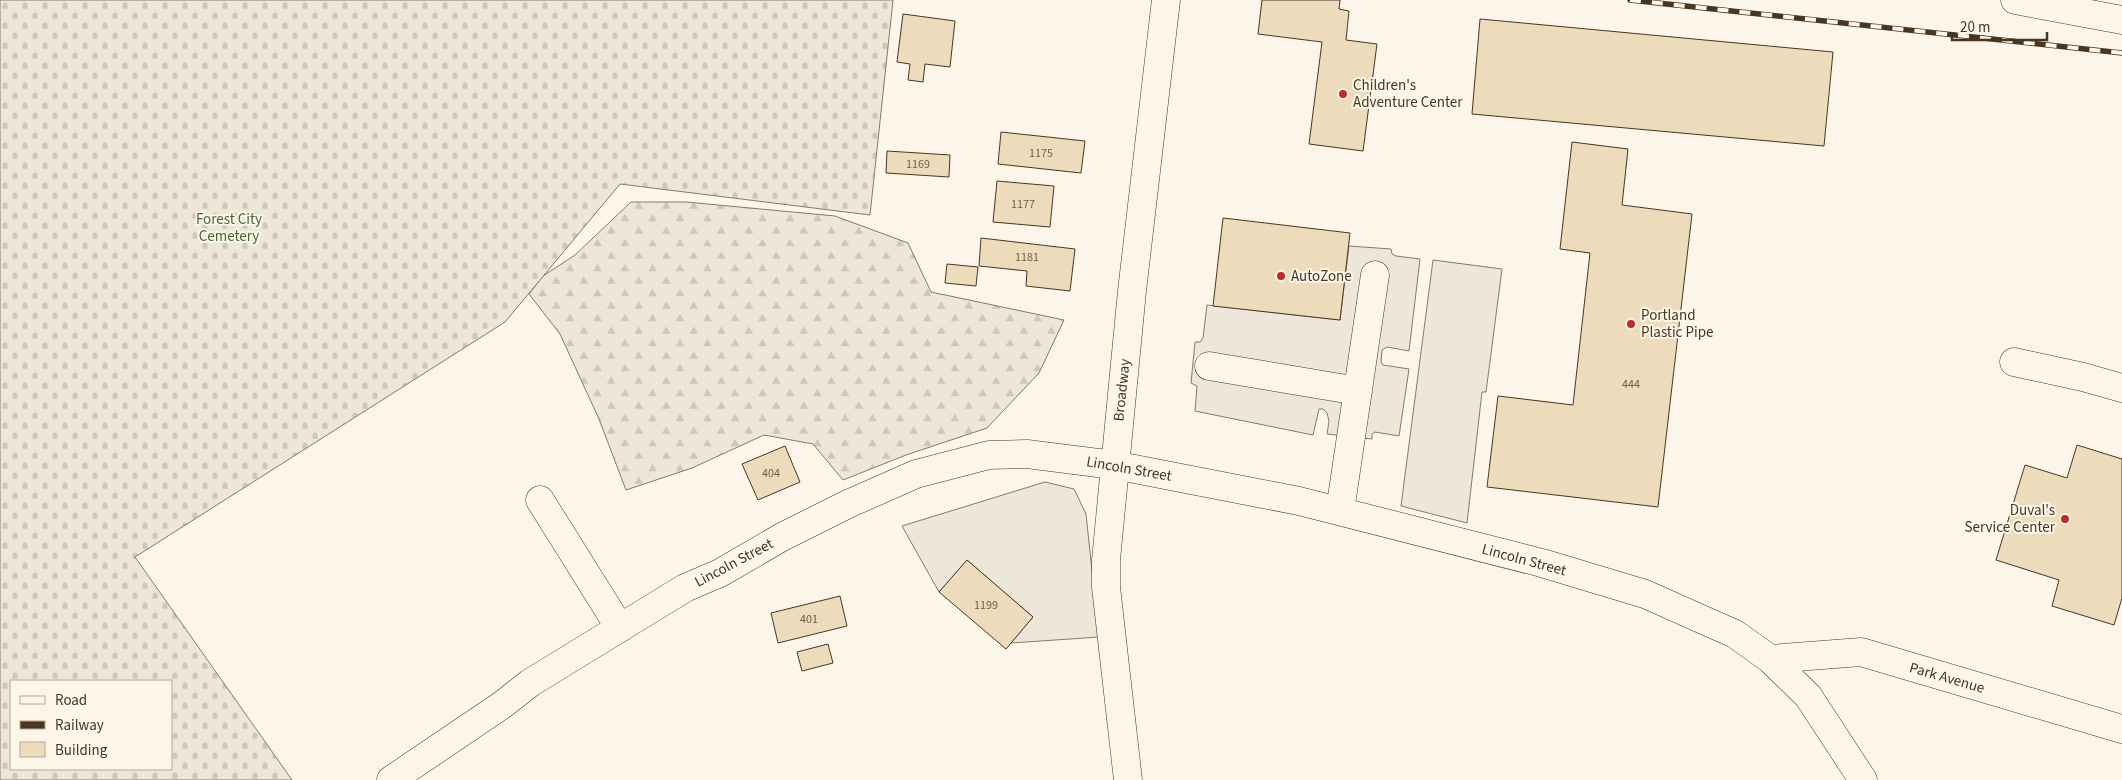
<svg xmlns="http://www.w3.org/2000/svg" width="2122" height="780" viewBox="0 0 2122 780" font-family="'Source Sans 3',sans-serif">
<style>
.forest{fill:url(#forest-firs);stroke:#887966}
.cemetery{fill:url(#cemetery-stones);stroke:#887966;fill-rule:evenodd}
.parking{fill:#ede7d9;stroke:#887966}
.building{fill:#ecdcbc;stroke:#4a3520}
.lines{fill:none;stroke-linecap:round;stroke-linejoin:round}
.minor-casing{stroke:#4a3520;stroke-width:29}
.major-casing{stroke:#4a3520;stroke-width:29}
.minor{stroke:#fbf6e9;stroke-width:28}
.major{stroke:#fbf6e9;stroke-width:28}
.rail-casing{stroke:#4a3520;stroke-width:5.5}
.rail{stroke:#fbf6e9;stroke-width:4;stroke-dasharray:11;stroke-linecap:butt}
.poi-dot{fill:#c62828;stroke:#fbf6e9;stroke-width:2}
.labels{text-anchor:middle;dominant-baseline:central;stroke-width:4;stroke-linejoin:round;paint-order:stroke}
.number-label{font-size:12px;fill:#725f47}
.poi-label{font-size:15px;fill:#4a3520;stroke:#fbf6e9;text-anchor:start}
.park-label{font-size:15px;fill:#436837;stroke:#fbf6e9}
.street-label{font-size:15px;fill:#4a3520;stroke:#fbf6e9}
</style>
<defs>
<pattern id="forest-firs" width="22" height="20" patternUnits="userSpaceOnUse" patternTransform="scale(1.25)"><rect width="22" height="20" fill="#ede6d9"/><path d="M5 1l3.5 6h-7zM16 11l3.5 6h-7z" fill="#cdc6ba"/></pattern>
<pattern id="cemetery-stones" width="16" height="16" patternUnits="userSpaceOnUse" patternTransform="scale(1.25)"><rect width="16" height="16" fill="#ede6d9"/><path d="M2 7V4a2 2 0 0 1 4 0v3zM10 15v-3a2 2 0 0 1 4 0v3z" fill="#cdc6ba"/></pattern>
</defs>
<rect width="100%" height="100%" fill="#fbf6e9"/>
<path class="forest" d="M 631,202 L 686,202 L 835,216 L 908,243 L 931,292 L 1064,320 L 1039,373 L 987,428 L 906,455 L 843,480 L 813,444 L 764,435 L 692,468 L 626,490 L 599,419 L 560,334 L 529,294 L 543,276 L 575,255 Z"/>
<path class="cemetery" d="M 0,0 L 893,0 L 870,215 L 620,184 L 505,322 L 135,557 L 292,780 L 0,780 ZM 11,681 L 171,681 L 171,769 L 11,769 Z"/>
<path class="parking" d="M 1349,246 L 1391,249 L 1392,254 L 1396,256 L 1420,259 L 1409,351 L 1387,347 L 1382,350 L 1381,362 L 1383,365 L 1409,369 L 1399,436 L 1375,432 L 1372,434 L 1372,439 L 1327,434 L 1329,421 L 1327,413 L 1323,409 L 1319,409 L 1313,435 L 1195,411 L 1197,386 L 1191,383 L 1195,342 L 1200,342 L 1203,338 L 1207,305 L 1340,320 Z
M 1433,260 L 1502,269 L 1486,392 L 1482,392 L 1467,523 L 1401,506 Z
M 1045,482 L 1074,489 L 1086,514 L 1099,637 L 1011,643 L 1033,617 L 967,560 L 939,592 L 902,526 Z"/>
<path class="building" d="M 1262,0 L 1340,0 L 1339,9 L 1349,11 L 1346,40 L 1377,44 L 1363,151 L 1309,144 L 1322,42 L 1258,34 Z
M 903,14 L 955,21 L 950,67 L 925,64 L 923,82 L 908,80 L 910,64 L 897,62 Z
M 1480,19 L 1833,52 L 1824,146 L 1472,114 Z
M 1001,132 L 1085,141 L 1081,173 L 998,164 Z
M 1572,142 L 1628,149 L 1622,205 L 1692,214 L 1658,507 L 1487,487 L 1498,396 L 1573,405 L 1590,253 L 1560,249 Z
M 887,151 L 950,155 L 949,177 L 886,173 Z
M 997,181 L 1054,186 L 1050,227 L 993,222 Z
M 1223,218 L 1350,233 L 1340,320 L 1213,306 Z
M 981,238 L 1075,249 L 1070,291 L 1026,286 L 1027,271 L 979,266 Z
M 947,264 L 978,267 L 976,286 L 945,283 Z
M 2077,445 L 2122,459 L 2122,598 L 2114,625 L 2052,606 L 2059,580 L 1996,560 L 2025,465 L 2067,478 Z
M 785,446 L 800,482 L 758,500 L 742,464 Z
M 967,560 L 1033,617 L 1006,649 L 939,592 Z
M 840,596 L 847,626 L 778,643 L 771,613 Z
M 828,644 L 833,663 L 802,671 L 797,652 Z"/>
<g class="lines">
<g class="minor-casing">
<path id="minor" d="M 2015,0 L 2122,20
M 2014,362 L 2083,377 L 2122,388
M 1209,366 L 1358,391
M 1114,465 L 1299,501 L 1542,563 L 1645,594 L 1735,634 L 1770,659 L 1808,696 L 1863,780
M 540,500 L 620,628
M 1340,511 L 1375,275
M 1770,659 L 1861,652 L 2122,729"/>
</g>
<g class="major-casing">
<path id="major" d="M 391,780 L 502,705 L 530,683 L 685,588 L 720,573 L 782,537 L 848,504 L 916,474 L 989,455 L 1027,454 L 1114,465
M 1128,780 L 1106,587 L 1106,560 L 1132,291 L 1166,0"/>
</g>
<use href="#minor" class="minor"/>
<use href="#major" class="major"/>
<g class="rail-casing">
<path id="rail" d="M 1630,0 L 2122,53"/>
</g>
<use href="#rail" class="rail"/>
</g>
<g class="poi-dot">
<circle cx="1343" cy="94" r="5"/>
<circle cx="1281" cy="276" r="5"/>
<circle cx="1631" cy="324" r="5"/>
<circle cx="2065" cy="519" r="5"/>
</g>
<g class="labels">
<g class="number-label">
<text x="1041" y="153">1175</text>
<text x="918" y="164">1169</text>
<text x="1023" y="204">1177</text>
<text x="1027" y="257">1181</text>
<text x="1631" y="384">444</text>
<text x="771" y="473">404</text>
<text x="986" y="605">1199</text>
<text x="809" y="619">401</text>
</g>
<g class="poi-label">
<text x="1353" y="85">Children's<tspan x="1353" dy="17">Adventure Center</tspan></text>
<text x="1291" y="276">AutoZone</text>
<text x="1641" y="315">Portland<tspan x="1641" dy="17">Plastic Pipe</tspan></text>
<text x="2055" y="510" text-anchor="end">Duval's<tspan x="2055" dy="17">Service Center</tspan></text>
</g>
<g class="park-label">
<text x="229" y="219">Forest City<tspan x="229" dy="17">Cemetery</tspan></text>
</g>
<g class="street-label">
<text transform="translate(1122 390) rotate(-84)">Broadway</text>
<text transform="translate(1129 469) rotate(10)">Lincoln Street</text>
<text transform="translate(1524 560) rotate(15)">Lincoln Street</text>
<text transform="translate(734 563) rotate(-28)">Lincoln Street</text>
<text transform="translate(1947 678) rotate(16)">Park Avenue</text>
</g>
</g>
<rect x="10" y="680" width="162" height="90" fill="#fbf6e9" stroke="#b4a999"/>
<rect x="20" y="696" width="25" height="8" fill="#fbf6e9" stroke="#b4a999"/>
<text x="55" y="705" font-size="15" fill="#4a3520">Road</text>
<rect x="20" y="721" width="25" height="8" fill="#4a3520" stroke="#b4a999"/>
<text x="55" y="730" font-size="15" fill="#4a3520">Railway</text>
<rect x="20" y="742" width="25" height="15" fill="#ecdcbc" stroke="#b4a999"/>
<text x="55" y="755" font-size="15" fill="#4a3520">Building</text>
<path d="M1952 32v8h95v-8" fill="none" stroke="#4a3520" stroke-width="2.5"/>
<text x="1960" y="32" font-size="15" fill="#4a3520" stroke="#fbf6e9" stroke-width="4" paint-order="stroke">20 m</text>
</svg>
